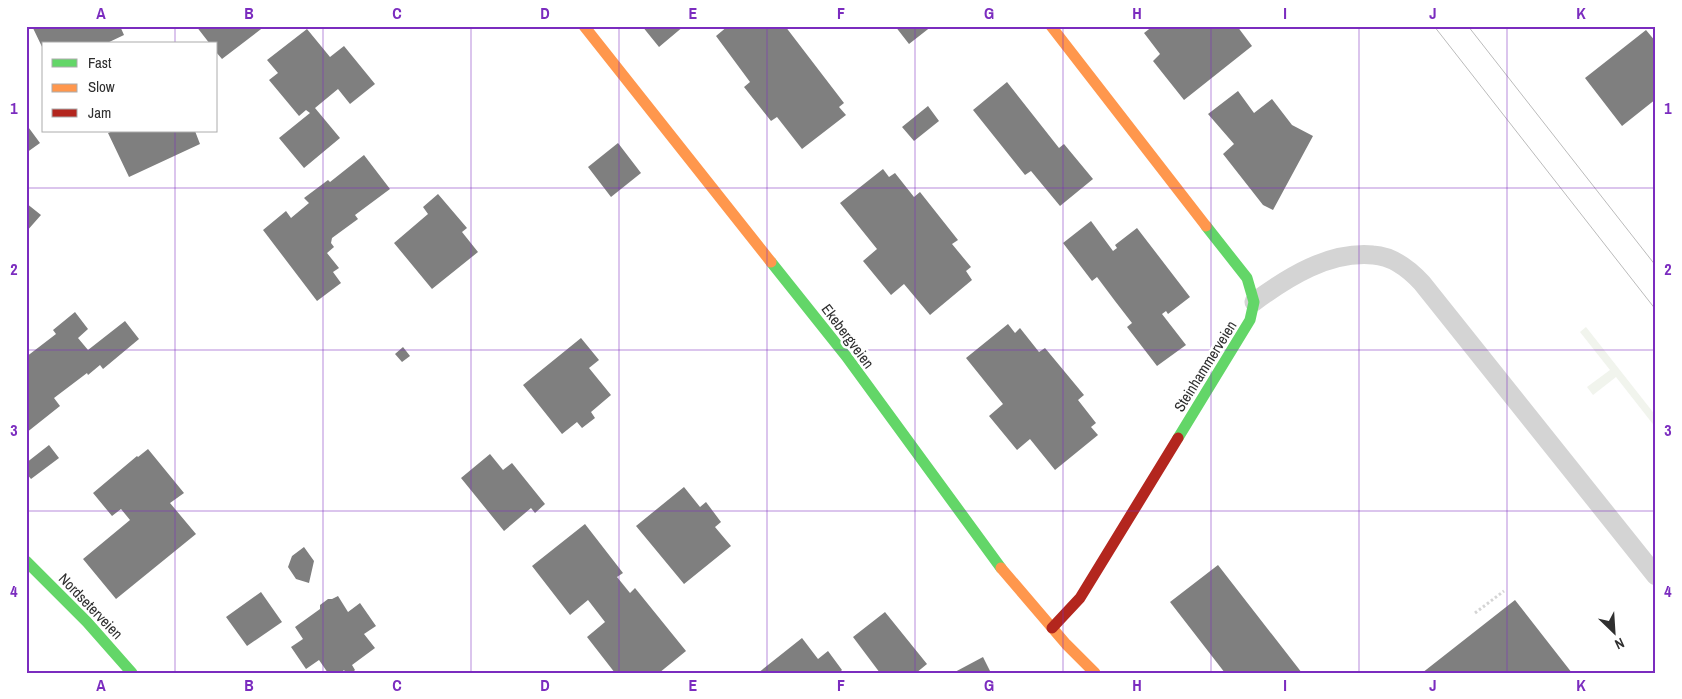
<svg xmlns="http://www.w3.org/2000/svg" width="1682" height="699" viewBox="0 0 1682 699" font-family="'Archivo Narrow',sans-serif">
<style>
.green{fill:#f1f4ed}
.building{fill:#7f7f7f}
.lines{fill:none;stroke-linecap:round;stroke-linejoin:round}
.path{stroke:#d4d4d4;stroke-width:3;stroke-dasharray:2.5 2.5;stroke-linecap:butt}
.lane{stroke:#d4d4d4;stroke-width:19}
.fast{stroke:#63d668;stroke-width:11}
.slow{stroke:#ff974d;stroke-width:11}
.jam{stroke:#b3261e;stroke-width:11}
.tram{stroke:#bbb;stroke-width:1}
.grid{fill:none;stroke:#7b2cbf;stroke-width:1;stroke-opacity:0.55}
.labels{text-anchor:middle;dominant-baseline:central;stroke-width:5;stroke-linejoin:round;paint-order:stroke}
.street-label{font-size:15px;fill:#2f2f2f;stroke:#fff}
.neatline{fill:none;stroke:#7b2cbf;stroke-width:2}
.grid-label{font-size:16px;text-anchor:middle;font-weight:bold;fill:#7b2cbf}
</style>
<rect width="100%" height="100%" fill="#fff"/>
<path class="green" d="M 1586,327 L 1656,416 L 1656,428 L 1616,377 L 1593,395 L 1587,387 L 1610,370 L 1580,332 Z"/>
<path class="building" d="M 32,26 L 120,26 L 124,35 L 105,44 L 44,44 L 44,51 Z
M 196,26 L 265,26 L 222,59 L 216,52 L 216,44 L 210,44 Z
M 642,26 L 684,26 L 659,47 Z
M 728,26 L 785,26 L 844,103 L 839,107 L 846,115 L 802,149 L 777,117 L 771,121 L 744,87 L 750,82 L 716,36 Z
M 895,26 L 932,26 L 909,44 Z
M 1153,26 L 1237,26 L 1252,46 L 1184,100 L 1153,61 L 1160,54 L 1144,33 Z
M 307,29 L 330,57 L 344,46 L 375,84 L 350,104 L 338,89 L 315,108 L 340,138 L 304,168 L 279,138 L 310,113 L 306,110 L 299,116 L 269,80 L 278,73 L 267,60 Z
M 1646,30 L 1656,42 L 1656,99 L 1622,126 L 1585,78 Z
M 1007,82 L 1059,148 L 1064,144 L 1093,179 L 1060,206 L 1031,171 L 1025,175 L 973,110 Z
M 1238,91 L 1254,113 L 1272,99 L 1292,125 L 1313,136 L 1273,210 L 1263,205 L 1223,154 L 1234,144 L 1208,114 Z
M 928,106 L 939,121 L 914,141 L 902,127 Z
M 26,124 L 40,143 L 26,153 Z
M 113,131 L 195,131 L 200,144 L 129,177 L 108,133 Z
M 618,143 L 641,173 L 611,197 L 588,167 Z
M 364,155 L 390,189 L 355,215 L 358,219 L 332,238 L 331,243 L 334,247 L 327,253 L 339,268 L 333,272 L 341,283 L 317,301 L 263,230 L 286,211 L 291,218 L 309,203 L 304,198 L 328,180 L 330,182 Z
M 883,169 L 889,177 L 895,173 L 914,197 L 920,192 L 958,240 L 952,244 L 971,267 L 966,271 L 972,280 L 930,315 L 904,284 L 891,295 L 863,261 L 877,249 L 840,203 Z
M 438,194 L 467,228 L 462,232 L 478,252 L 432,289 L 394,243 L 428,214 L 423,207 Z
M 26,203 L 41,215 L 26,232 Z
M 1091,221 L 1113,251 L 1117,248 L 1115,245 L 1137,228 L 1190,297 L 1168,314 L 1166,311 L 1162,314 L 1186,345 L 1157,366 L 1127,327 L 1132,323 L 1115,301 L 1097,277 L 1092,281 L 1063,243 Z
M 75,312 L 88,329 L 78,338 L 88,350 L 125,321 L 139,339 L 103,369 L 100,365 L 88,375 L 87,373 L 54,398 L 60,406 L 26,433 L 26,390 L 29,387 L 26,384 L 26,357 L 56,334 L 53,330 Z
M 1008,324 L 1015,333 L 1020,328 L 1039,352 L 1045,348 L 1084,395 L 1078,400 L 1096,423 L 1091,427 L 1098,435 L 1055,470 L 1030,439 L 1017,450 L 989,416 L 1003,404 L 966,358 Z
M 581,338 L 599,360 L 589,368 L 611,395 L 591,412 L 595,418 L 582,428 L 577,422 L 562,434 L 523,385 Z
M 403,347 L 410,356 L 402,362 L 395,354 Z
M 49,445 L 59,458 L 31,479 L 26,473 L 26,463 Z
M 148,449 L 184,493 L 170,503 L 196,534 L 116,599 L 83,559 L 130,520 L 121,509 L 112,516 L 93,493 L 137,456 L 138,457 Z
M 490,454 L 503,470 L 512,463 L 545,504 L 535,513 L 531,508 L 504,531 L 461,478 Z
M 684,487 L 700,507 L 706,502 L 721,522 L 715,527 L 731,546 L 684,584 L 636,526 Z
M 585,524 L 623,573 L 617,577 L 630,593 L 635,588 L 686,651 L 659,673 L 615,673 L 587,637 L 605,622 L 588,600 L 570,615 L 532,566 Z
M 304,547 L 314,561 L 309,583 L 296,579 L 288,567 L 292,556 Z
M 1218,565 L 1302,673 L 1225,673 L 1170,602 Z
M 261,592 L 282,622 L 247,646 L 226,617 Z
M 338,596 L 348,612 L 360,603 L 376,626 L 364,634 L 375,648 L 352,665 L 355,670 L 352,673 L 346,673 L 344,670 L 341,673 L 328,673 L 319,660 L 306,669 L 291,647 L 303,639 L 295,627 L 320,609 L 320,605 L 328,599 L 332,599 Z
M 1515,600 L 1572,673 L 1422,673 Z
M 885,612 L 927,664 L 916,673 L 880,673 L 853,637 Z
M 802,638 L 818,659 L 828,651 L 842,670 L 839,673 L 758,673 Z
M 983,657 L 991,673 L 953,673 Z"/>
<g class="lines">
<path class="path" d="M 1475,613 L 1504,591"/>
<path class="lane" d="M 1254,302 C 1288,277 1329,251 1373,255 C 1392,256 1410,270 1422,283 L 1656,576"/>
<path class="fast" d="M 771,262 L 846,356 L 1001,568
M 1178,438 L 1250,320 L 1254,302 L 1247,278 L 1206,226
M 26,561 L 87,622 L 132,673"/>
<path class="slow" d="M 584,26 L 771,262
M 1051,26 L 1206,226
M 1001,568 L 1066,644 L 1095,673"/>
<path class="jam" d="M 1052,628 L 1080,598 L 1178,438"/>
<path class="tram" d="M 1434,26 L 1656,310
M 1468,26 L 1656,266"/>
</g>
<path class="grid" d="M 175,26 L 175,44M 323,26 L 323,673M 471,26 L 471,673M 619,26 L 619,673M 767,26 L 767,673M 915,26 L 915,673M 1063,26 L 1063,673M 1211,26 L 1211,673M 1359,26 L 1359,673M 1507,26 L 1507,673M 175,131 L 175,673M 26,188 L 1656,188M 26,350 L 1656,350M 26,511 L 1656,511"/>
<g class="labels">
<g class="street-label">
<text transform="translate(848 336) rotate(53)">Ekebergveien</text>
<text transform="translate(1205 366) rotate(-58)">Steinhammerveien</text>
<text transform="translate(91 606) rotate(46)">Nordseterveien</text>
</g>
</g>
<rect width="1682" height="699" fill="none" stroke="#ffffff" stroke-width="55"/>
<rect x="42" y="42" width="175" height="90" fill="#ffffff" stroke="#acacac"/>
<rect x="52" y="59" width="25" height="8" fill="#63d668" stroke="#acacac"/>
<text x="88" y="68" font-size="15" fill="#2f2f2f">Fast</text>
<rect x="52" y="84" width="25" height="8" fill="#ff974d" stroke="#acacac"/>
<text x="88" y="92" font-size="15" fill="#2f2f2f">Slow</text>
<rect x="52" y="109" width="25" height="8" fill="#b3261e" stroke="#acacac"/>
<text x="88" y="118" font-size="15" fill="#2f2f2f">Jam</text>
<g transform="translate(1614 632) rotate(155)" stroke="#ffffff" stroke-width="4" paint-order="stroke">
<path d="M0-4L9 19L0 12L-9 19Z" fill="#2f2f2f"/>
<text y="-8" font-size="14" font-weight="bold" text-anchor="middle" fill="#2f2f2f">N</text>
</g>
<rect x="28" y="28" width="1626" height="644" class="neatline"/>
<g class="grid-label">
<text x="101" y="19">A</text>
<text x="249" y="19">B</text>
<text x="397" y="19">C</text>
<text x="545" y="19">D</text>
<text x="693" y="19">E</text>
<text x="841" y="19">F</text>
<text x="989" y="19">G</text>
<text x="1137" y="19">H</text>
<text x="1285" y="19">I</text>
<text x="1433" y="19">J</text>
<text x="1581" y="19">K</text>
<text x="14" y="114">1</text>
<text x="1668" y="114">1</text>
<text x="14" y="275">2</text>
<text x="1668" y="275">2</text>
<text x="14" y="436">3</text>
<text x="1668" y="436">3</text>
<text x="14" y="597">4</text>
<text x="1668" y="597">4</text>
<text x="101" y="691">A</text>
<text x="249" y="691">B</text>
<text x="397" y="691">C</text>
<text x="545" y="691">D</text>
<text x="693" y="691">E</text>
<text x="841" y="691">F</text>
<text x="989" y="691">G</text>
<text x="1137" y="691">H</text>
<text x="1285" y="691">I</text>
<text x="1433" y="691">J</text>
<text x="1581" y="691">K</text>
</g>
</svg>
